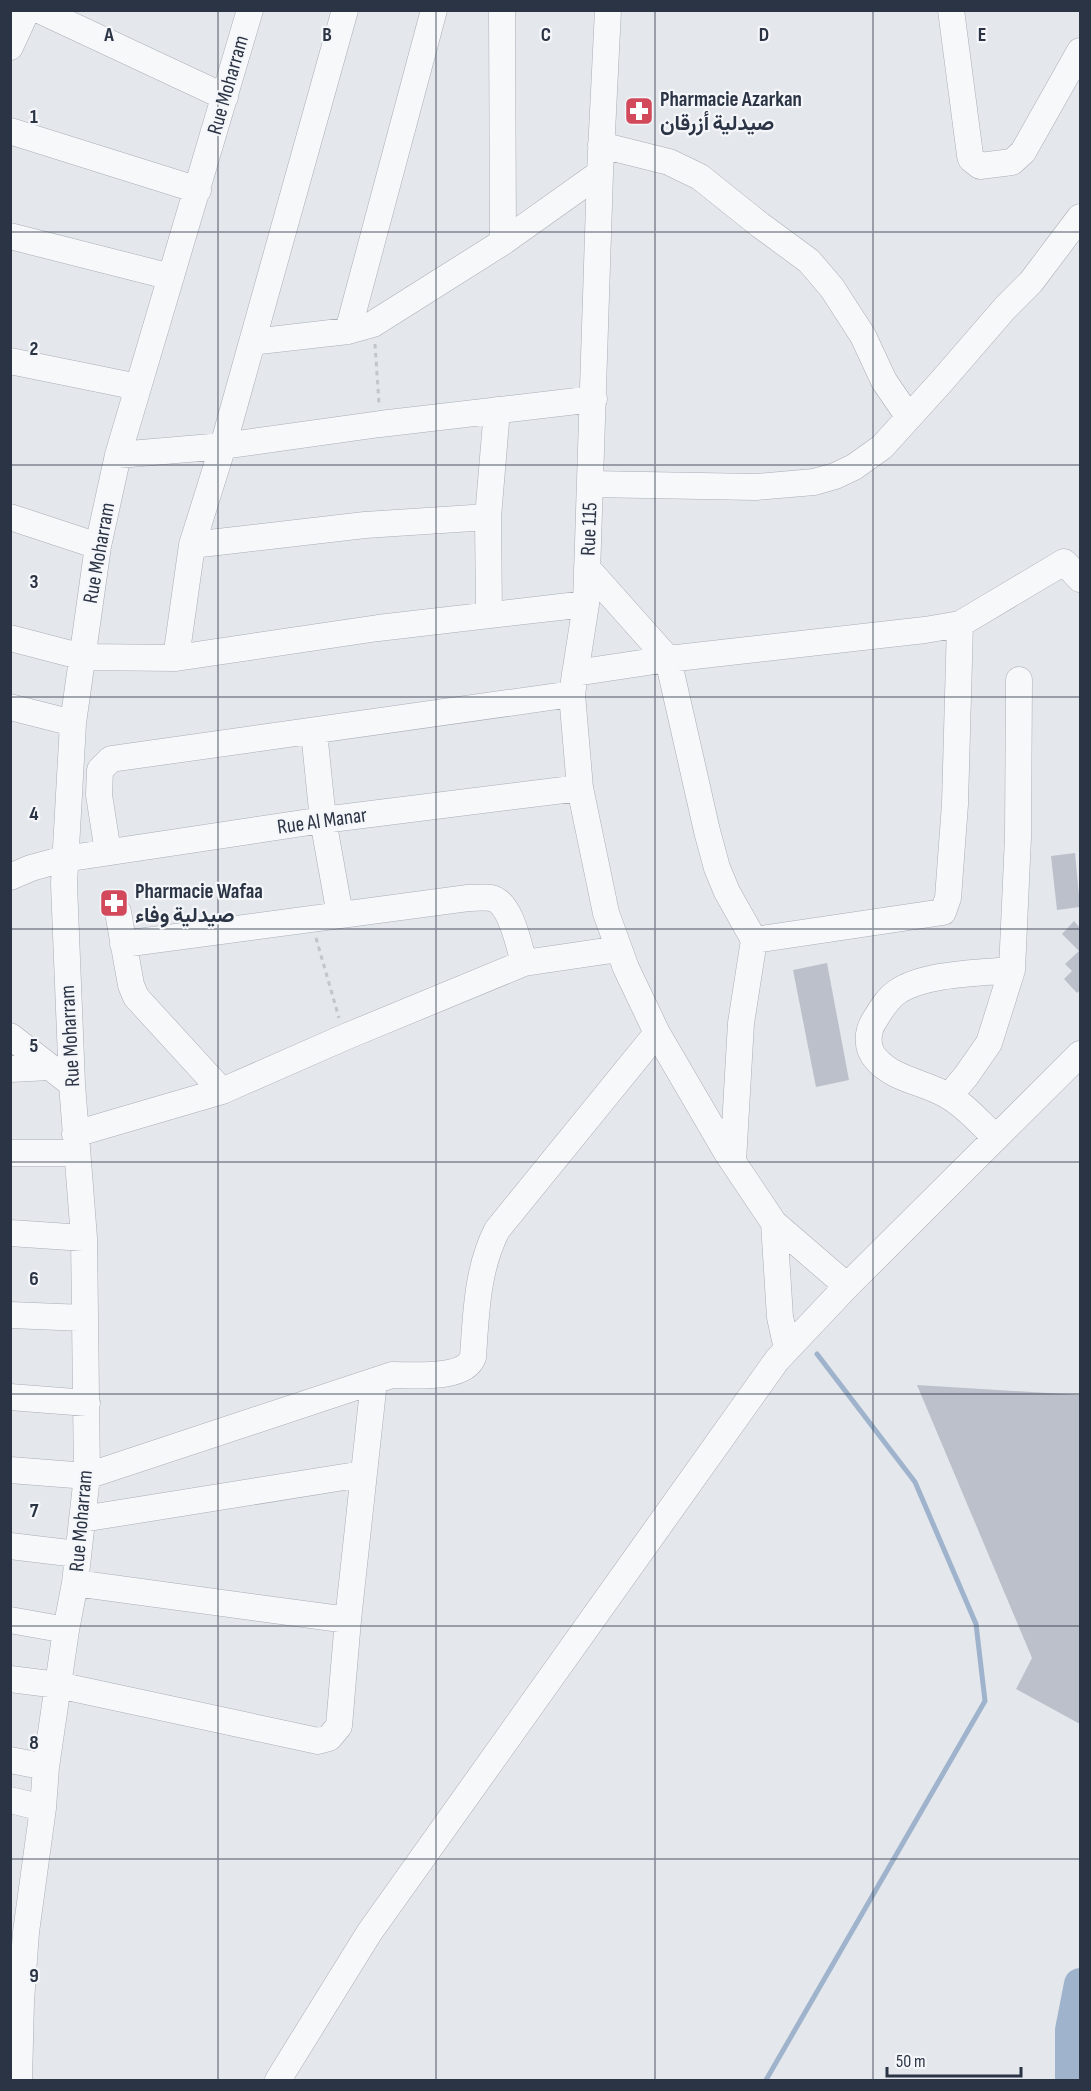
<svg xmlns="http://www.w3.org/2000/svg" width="1091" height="2091" viewBox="0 0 1091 2091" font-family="'Sofia Sans Condensed',Vazirmatn,sans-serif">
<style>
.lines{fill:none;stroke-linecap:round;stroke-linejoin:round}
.stream{stroke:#9fb4cc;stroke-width:5}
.river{stroke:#9fb4cc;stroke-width:32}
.building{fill:#bbc0ca}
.minor-casing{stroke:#a9aeb7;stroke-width:27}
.path{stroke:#c2c5cb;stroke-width:3;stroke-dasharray:4.5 4.5;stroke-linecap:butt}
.minor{stroke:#f7f8fa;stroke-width:26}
.grid{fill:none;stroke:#2b3445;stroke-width:1.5;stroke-opacity:0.55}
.labels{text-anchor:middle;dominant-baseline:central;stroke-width:4.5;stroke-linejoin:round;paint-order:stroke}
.street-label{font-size:21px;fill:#2b3445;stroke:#f4f6f9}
.poi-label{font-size:21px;font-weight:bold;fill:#2b3445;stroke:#f4f6f9;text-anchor:start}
.grid-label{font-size:20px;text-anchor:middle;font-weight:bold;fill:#2b3445;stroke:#f4f6f9;stroke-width:4.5;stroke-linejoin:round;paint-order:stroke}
</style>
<rect width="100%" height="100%" fill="#e4e7ec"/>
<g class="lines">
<path class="stream" d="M 766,2080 L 985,1701 L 976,1624 L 915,1482 L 817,1354"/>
<path class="river" d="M 1071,2080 L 1071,2030 L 1080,1984"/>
</g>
<path class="building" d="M 1075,853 L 1080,907 L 1057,910 L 1051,856 Z
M 1074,921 L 1080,928 L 1080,990 L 1077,993 L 1064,979 L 1072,971 L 1065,964 L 1079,951 L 1062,934 Z
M 827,963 L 849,1080 L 816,1087 L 793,970 Z
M 917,1385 L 1080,1395 L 1080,1724 L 1016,1689 L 1032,1658 Z"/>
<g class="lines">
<g class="minor-casing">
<path id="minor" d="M 39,10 L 225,97
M 502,10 L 503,242
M 608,10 L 600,173 L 586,604 L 572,694 L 580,788 L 606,913 L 626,968 L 657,1033 L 727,1153 L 774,1223 L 847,1286
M 951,10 L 970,155 L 971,159 L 980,166 L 1012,162 L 1023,152 L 1080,51
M 10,47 L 27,10
M 10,131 L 198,190
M 601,145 L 669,162 L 700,177 L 760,225 L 809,261 L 832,288 L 863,336 L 884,381 L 908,416
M 10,236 L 171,277
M 348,331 L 434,10
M 252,342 L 348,331 L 373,324 L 503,242 L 600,173
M 10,361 L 138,387
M 118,455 L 223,446 L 380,424 L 594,399
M 590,484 L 756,487 L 814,482 L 835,476 L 854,467 L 882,447 L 941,382 L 1005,308 L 1031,282 L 1080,217
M 10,517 L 98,546
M 192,545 L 365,525 L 488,517
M 587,568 L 668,659 L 707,831 L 717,868 L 727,892 L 754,940 L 741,1023 L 733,1161
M 489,615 L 488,517 L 497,410
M 10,638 L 83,657 L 176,658 L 378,628 L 586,604
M 176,658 L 192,545 L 223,446 L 345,10
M 575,673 L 668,659 L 925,630 L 960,624 L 1064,562 L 1080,579
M 10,707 L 73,723
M 314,732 L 323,820 L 340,915
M 108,852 L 99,795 L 100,770 L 111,759 L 572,694
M 10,877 L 31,868 L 64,859 L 323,820 L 580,788
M 118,912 L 131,985 L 136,997 L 222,1091
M 754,940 L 943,912 L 948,898 L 955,804 L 960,624
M 123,944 L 468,898 C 475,898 484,897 491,898 C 511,902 519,946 524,963
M 10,1036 L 72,1084
M 10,1069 L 50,1067
M 949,1096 L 966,1076 L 989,1043 L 1012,970 L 1018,837 L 1019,680
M 75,1134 L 222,1091 L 345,1037 L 524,963 L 619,949
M 996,1138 C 982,1125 965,1105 948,1096 C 925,1082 894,1080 876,1059 C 866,1048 867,1032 874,1021 C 880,1011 887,999 897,992 C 925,973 979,973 1012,970
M 10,1153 L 76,1153
M 774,1223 L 780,1317 L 787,1349
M 10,1233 L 84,1238
M 10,1315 L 85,1318
M 10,1397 L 87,1403
M 10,1470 L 87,1476 L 392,1375 C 413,1375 465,1380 473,1357 C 476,1314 477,1269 497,1230 L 657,1033
M 82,1519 L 363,1474
M 10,1546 L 77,1554
M 75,1583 L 348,1620
M 10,1620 L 66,1630
M 10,1679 L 58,1685 L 318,1741 L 329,1738 L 339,1726 L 348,1620 L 374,1381
M 10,1760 L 46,1767
M 10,1800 L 43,1808
M 19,2080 L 21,2001 L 26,1932 L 43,1808 L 46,1767 L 66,1630 L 75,1583 L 87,1476 L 84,1238 L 72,1084 L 64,884 L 73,723 L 98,546 L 118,455 L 250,10
M 278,2080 L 369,1933 L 777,1360 L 847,1286 L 1080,1054"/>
</g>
<path class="path" d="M 375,344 L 379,404
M 316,938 L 339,1018"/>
<use href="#minor" class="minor"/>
</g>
<path class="grid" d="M 218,10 L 218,2080M 436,10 L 436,2080M 655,10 L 655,2080M 873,10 L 873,2080M 10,232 L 1080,232M 10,465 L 1080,465M 10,697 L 1080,697M 10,929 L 1080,929M 10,1162 L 1080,1162M 10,1394 L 1080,1394M 10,1626 L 1080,1626M 10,1859 L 1080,1859"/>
<defs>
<g id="pharmacy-square" transform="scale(1.5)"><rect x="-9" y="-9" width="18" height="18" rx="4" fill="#d1495b" stroke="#f4f6f9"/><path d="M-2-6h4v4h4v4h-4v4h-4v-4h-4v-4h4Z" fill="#fff"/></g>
</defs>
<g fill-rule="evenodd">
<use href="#pharmacy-square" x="639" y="111"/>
<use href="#pharmacy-square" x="114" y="903"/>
</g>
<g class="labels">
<g class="street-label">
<text transform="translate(228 85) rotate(-74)">Rue Moharram</text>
<text transform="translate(589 529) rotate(-88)">Rue 115</text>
<text transform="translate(99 553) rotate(-80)">Rue Moharram</text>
<text transform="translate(322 821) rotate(-8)">Rue Al Manar</text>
<text transform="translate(70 1036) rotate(-93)">Rue Moharram</text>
<text transform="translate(81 1521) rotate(-85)">Rue Moharram</text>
</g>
<g class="poi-label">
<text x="660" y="99">Pharmacie Azarkan<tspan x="660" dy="24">صيدلية أزرقان</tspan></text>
<text x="135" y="891">Pharmacie Wafaa<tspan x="135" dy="24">صيدلية وفاء</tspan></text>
</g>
</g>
<g class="grid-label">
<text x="109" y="41">A</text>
<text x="327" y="41">B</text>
<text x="546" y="41">C</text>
<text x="764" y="41">D</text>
<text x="982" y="41">E</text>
<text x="34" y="123">1</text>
<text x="34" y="355">2</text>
<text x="34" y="588">3</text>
<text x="34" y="820">4</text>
<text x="34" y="1052">5</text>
<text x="34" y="1285">6</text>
<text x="34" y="1517">7</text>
<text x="34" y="1749">8</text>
<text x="34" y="1982">9</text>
</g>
<rect width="1091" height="2091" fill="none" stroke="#2b3445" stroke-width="24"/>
<path d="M887 2067v9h134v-9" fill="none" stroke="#2b3445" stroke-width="3"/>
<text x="896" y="2067" font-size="18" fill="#2b3445" stroke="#f4f6f9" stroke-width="4.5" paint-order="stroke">50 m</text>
</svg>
